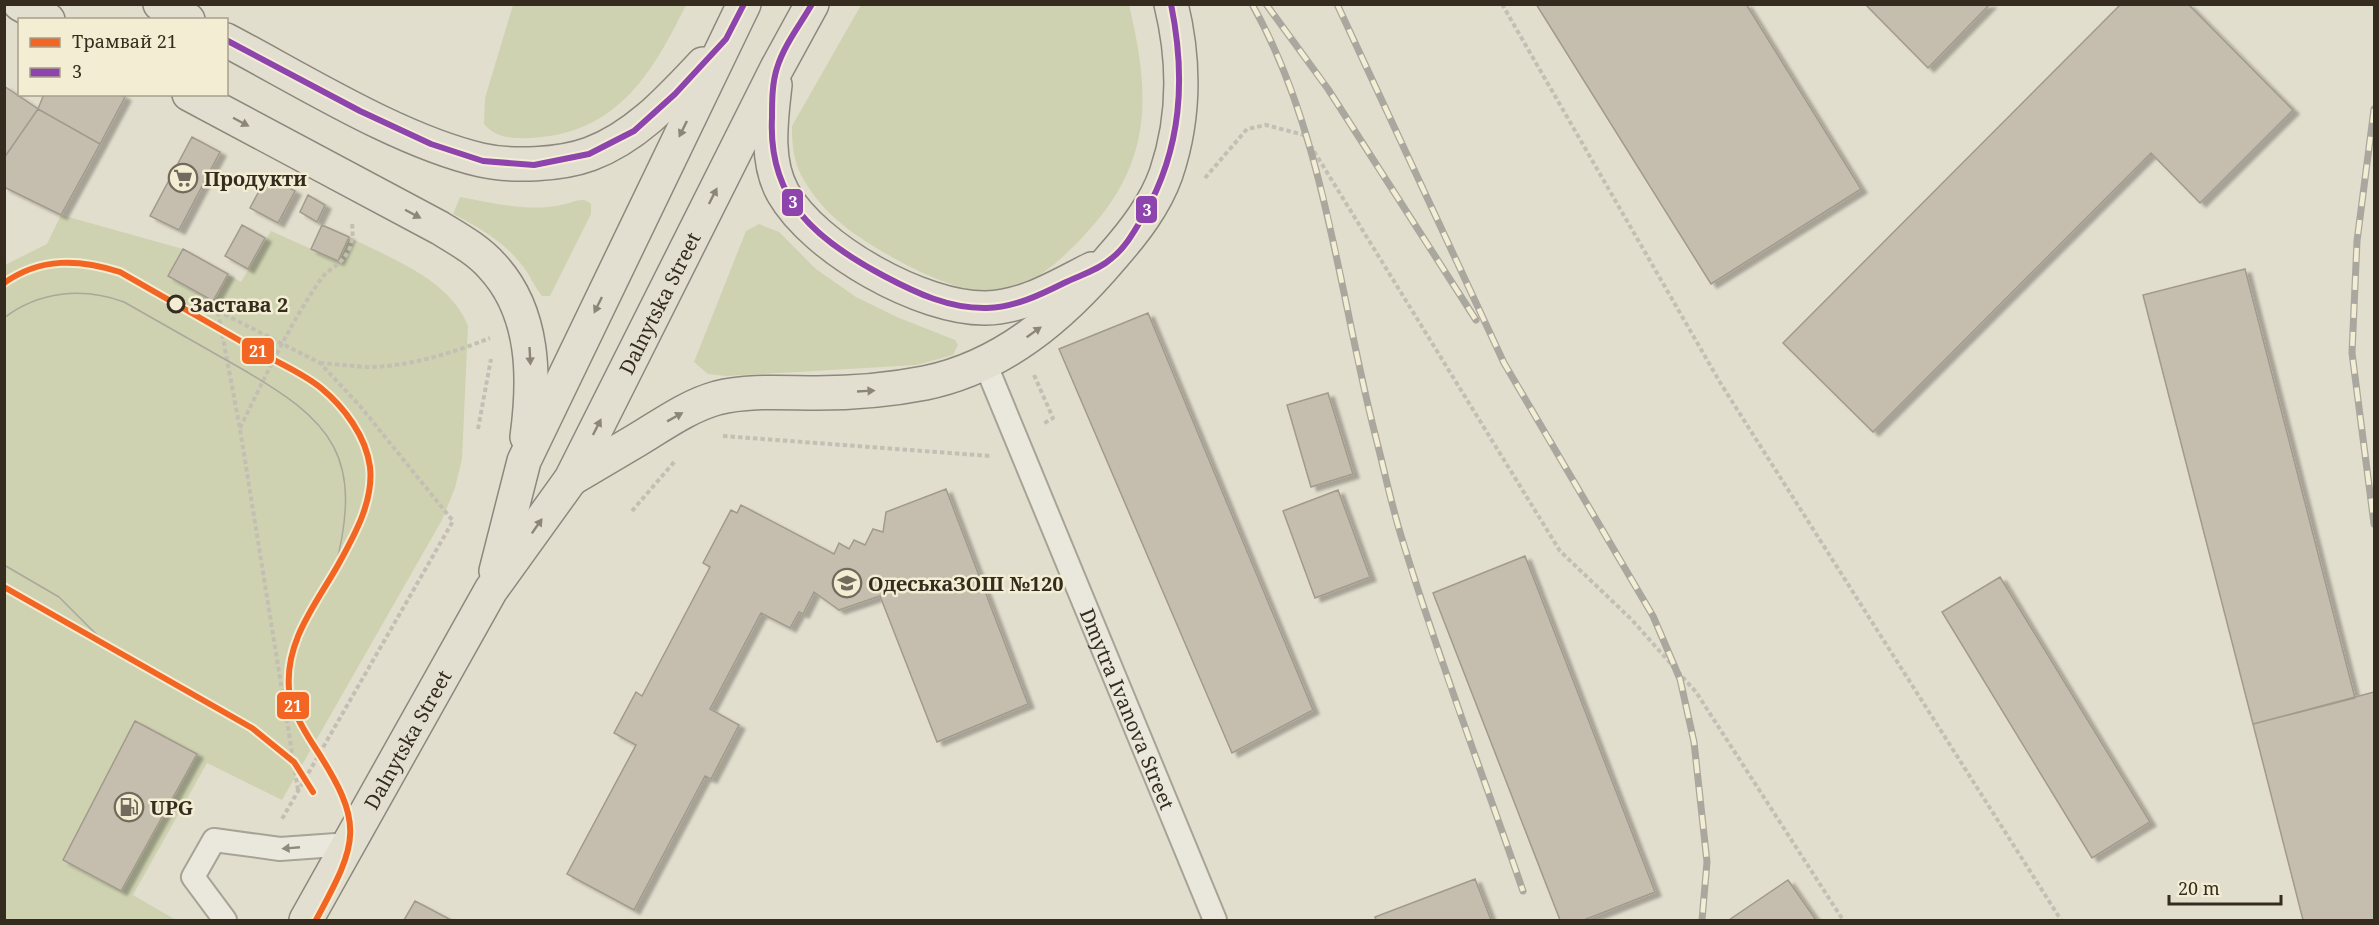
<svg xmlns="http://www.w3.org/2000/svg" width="2379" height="925" viewBox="0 0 2379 925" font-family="'Noto Serif',serif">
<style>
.green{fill:#ced2b0}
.building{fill:#c5bdae;stroke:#a29a8c;stroke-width:1.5;filter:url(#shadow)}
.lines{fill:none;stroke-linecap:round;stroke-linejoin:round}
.service-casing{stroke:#a7a396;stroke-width:26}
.primary-casing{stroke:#8d887d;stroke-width:36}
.path{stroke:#c3bfb4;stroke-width:4;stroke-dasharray:4.5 3;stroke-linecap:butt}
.service{stroke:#eae8dd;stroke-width:22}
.primary{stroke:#e2ded0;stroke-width:33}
.tram{stroke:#aaa79e;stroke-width:1.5}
.rail-casing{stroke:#aaa79e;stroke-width:7}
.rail{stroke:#f3edd3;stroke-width:4.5;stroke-dasharray:14;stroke-linecap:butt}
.bus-1-casing{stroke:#f3edd3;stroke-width:10}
.bus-1{stroke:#8e44ad;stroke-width:6}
.tram-1-casing{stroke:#f3edd3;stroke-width:10}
.tram-1{stroke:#f26522;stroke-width:6}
.oneway{fill:#8c8578}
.oneway2{fill:#908a7e}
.stop-dot{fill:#f3edd3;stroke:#352c1f;stroke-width:3}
.labels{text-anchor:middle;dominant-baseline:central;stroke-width:5;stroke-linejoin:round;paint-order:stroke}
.poi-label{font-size:20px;font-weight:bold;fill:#352c1f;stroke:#f3edd3;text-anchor:start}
.street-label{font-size:20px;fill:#352c1f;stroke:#f3edd3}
.stop-label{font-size:20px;font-weight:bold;fill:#352c1f;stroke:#f3edd3;text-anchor:start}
.line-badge{stroke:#f3edd3;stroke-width:2}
.badge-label{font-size:16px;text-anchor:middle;font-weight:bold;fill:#fff}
</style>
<defs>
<filter id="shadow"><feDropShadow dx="6" dy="4" stdDeviation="1.5" flood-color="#0004"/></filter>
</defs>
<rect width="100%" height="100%" fill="#e2decd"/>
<path class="green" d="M 513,5 L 513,4 L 686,5 C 652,74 617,134 530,138 C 512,139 496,138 484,124 L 485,98 Z
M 861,5 L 1129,5 C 1153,105 1151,170 1074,246 C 1051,269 1026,289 993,292 C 952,295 868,247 838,221 C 823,208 810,192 801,175 C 793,159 792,143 792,126 Z
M 460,197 C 494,203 531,213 565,204 C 574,202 584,196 591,204 L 591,214 L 550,296 L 542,296 C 536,289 532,280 527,272 C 508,244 482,229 453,214 Z
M 61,215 L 183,249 L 241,282 L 271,231 L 338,261 L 349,237 C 391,259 450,279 468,326 L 462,459 L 455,488 L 442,520 L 282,800 L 207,763 L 133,895 L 176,920 L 5,920 L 5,265 L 47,244 Z
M 759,224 L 779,232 L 816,269 L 856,297 L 897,317 L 955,340 L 958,345 L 953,355 L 917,365 L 726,376 L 708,374 L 694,362 L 746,231 Z"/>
<path class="building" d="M 1536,4 L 1746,4 L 1861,189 L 1711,284 Z
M 1865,4 L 1990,4 L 1928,68 Z
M 2121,4 L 2188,4 L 2293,110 L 2200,203 L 2151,153 L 1873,432 L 1783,343 Z
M 4,86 L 38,109 L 4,158 Z
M 44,94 L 120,94 L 125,97 L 100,144 L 38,109 Z
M 38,109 L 100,144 L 61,215 L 4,187 L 4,158 Z
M 192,137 L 220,152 L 179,230 L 150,216 Z
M 267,176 L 295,191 L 278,223 L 250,208 Z
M 308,195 L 325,205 L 317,222 L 300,212 Z
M 242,225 L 265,238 L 248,269 L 225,256 Z
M 322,225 L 349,237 L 338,261 L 311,249 Z
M 183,249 L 228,274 L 213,301 L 168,276 Z
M 2245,269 L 2355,698 L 2253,724 L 2143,295 Z
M 1148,313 L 1313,710 L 1232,753 L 1059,349 Z
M 1328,393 L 1353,474 L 1311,487 L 1287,405 Z
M 946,489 L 1028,704 L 937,742 L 880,596 L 839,610 L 814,592 L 803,614 L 799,612 L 790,628 L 761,613 L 710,709 L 739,725 L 711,779 L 705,776 L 634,910 L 567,874 L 636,745 L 614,733 L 636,692 L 642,696 L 710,567 L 703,563 L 731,510 L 737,513 L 741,505 L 834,554 L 839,543 L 849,549 L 854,540 L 865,545 L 873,529 L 883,532 L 886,512 Z
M 1338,490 L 1370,577 L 1315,598 L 1283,511 Z
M 1525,556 L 1655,892 L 1584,920 L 1560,920 L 1433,593 Z
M 2000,577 L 2150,822 L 2092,858 L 1942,612 Z
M 2374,692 L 2374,920 L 2303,920 L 2253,724 Z
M 135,721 L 197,754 L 121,891 L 63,860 Z
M 1475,879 L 1491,920 L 1376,920 L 1375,917 Z
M 1788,880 L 1816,920 L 1729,920 Z
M 415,901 L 451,920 L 404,920 Z"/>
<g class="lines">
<g class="service-casing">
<g id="service">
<path id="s1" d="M 985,363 L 1215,920"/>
<path d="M 225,920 L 193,877 L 214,840 L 280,849 L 350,844"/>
</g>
</g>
<g class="primary-casing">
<g id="primary">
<path d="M 20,4 L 48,20"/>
<path d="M 160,4 L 188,20"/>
<path d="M 226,40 C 302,80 399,141 481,160 C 512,167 560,165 590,154 C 636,137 670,99 703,64"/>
<path d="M 775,85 C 771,120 765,161 783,193 C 815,249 922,309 986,308 C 1025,307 1058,286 1092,269"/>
<path d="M 189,94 L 440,228 C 458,239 478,250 492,266 C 535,312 535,378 527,437"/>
<path d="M 571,479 C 593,466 615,453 637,440 C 662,425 688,406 717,398 C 749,390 784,393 817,393 C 853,393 889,390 925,383 C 1003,367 1062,316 1112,257 C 1134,232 1155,205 1166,174 C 1185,118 1185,61 1171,4"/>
<path d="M 496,571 L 524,461 L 744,4"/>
<path id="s2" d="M 306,920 L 491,590 L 571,479 L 777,68 L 812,4"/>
</g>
</g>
<path class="path" d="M 1502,4 L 1721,384 L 2061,920
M 1205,178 L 1247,129 L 1266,125 L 1304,135 L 1560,551 L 1632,620 L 1696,692 L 1843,920
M 218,311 L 320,363 L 360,406 L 453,521 L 282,819
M 218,312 L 240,429 L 298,790
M 320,363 C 335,364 351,366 367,367 C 408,367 453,353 490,338
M 1034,375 L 1053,418 L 1043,424
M 240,428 C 265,377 289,325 321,279 C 330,267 339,268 349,250 C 353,241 353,233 352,223
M 478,429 L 491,359
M 723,436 L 990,456
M 632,511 L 675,461"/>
<use href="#service" class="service"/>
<use href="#primary" class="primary"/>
<path class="tram" d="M 4,318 C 39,291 83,287 124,302 C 161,323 198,344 235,365 C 334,421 365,456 334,573
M 4,565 L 59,597 L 107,645"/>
<g class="rail-casing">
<path id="rail" d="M 1252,4 C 1325,134 1339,295 1376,438 C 1385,473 1392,508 1403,542 C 1439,660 1483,775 1523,891
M 1266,4 L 1328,89 L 1476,320
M 1337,4 L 1504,363 L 1653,616 L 1680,679 L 1694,742 L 1707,862 L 1702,920
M 2374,109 L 2357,241 L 2352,353 L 2374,524"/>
</g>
<use href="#rail" class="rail"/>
<g class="bus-1-casing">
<path id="bus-1" d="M 812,4 C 800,25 784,45 777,68 C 772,83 772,102 772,118 C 768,200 816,240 884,276 C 916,293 950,309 987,308 C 1015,307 1040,295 1064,283 C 1080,275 1099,270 1112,258 C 1126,247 1135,230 1144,215 C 1182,148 1186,78 1171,4
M 226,40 L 360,111 L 431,144 L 483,161 L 534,165 L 589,154 L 634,131 L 675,94 L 726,39 L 744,4"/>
</g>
<use href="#bus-1" class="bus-1"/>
<g class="tram-1-casing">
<path id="tram-1" d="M 4,283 C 41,257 79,259 120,272 C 166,298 212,325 258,351 C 278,363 303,373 321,388 C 344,407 366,436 370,467 C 374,501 354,536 338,565 C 316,604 285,641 289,689 C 291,709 303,729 314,746 C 365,824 359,841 316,920
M 4,587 L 252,728 L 294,762 L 313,792"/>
</g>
<use href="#tram-1" class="tram-1"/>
</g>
<defs><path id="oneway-solid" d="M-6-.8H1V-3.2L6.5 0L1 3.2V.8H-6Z" transform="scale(1.5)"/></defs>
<g class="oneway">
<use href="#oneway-solid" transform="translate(241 122) rotate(28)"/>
<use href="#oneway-solid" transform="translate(683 129) rotate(116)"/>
<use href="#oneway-solid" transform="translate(713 196) rotate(-63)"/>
<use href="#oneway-solid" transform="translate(413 214) rotate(28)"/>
<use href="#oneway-solid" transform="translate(598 305) rotate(116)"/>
<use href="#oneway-solid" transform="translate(1034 332) rotate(-35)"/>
<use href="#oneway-solid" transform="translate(530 356) rotate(87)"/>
<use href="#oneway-solid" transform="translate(866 391) rotate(-3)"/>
<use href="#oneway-solid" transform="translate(675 417) rotate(-29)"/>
<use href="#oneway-solid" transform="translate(597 427) rotate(-63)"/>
<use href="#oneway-solid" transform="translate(537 526) rotate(-55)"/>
</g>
<use class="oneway2" href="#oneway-solid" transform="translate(291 848) rotate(175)"/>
<defs>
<g id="supermarket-ring" transform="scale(1.5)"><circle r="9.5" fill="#f3edd3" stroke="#726a5c" stroke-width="1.5"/><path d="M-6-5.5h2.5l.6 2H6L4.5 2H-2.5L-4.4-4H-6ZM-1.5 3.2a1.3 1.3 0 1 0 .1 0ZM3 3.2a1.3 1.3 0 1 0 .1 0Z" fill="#726a5c"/></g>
<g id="school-ring" transform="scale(1.5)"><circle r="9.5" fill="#f3edd3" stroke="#726a5c" stroke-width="1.5"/><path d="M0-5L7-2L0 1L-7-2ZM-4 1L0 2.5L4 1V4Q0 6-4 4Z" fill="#726a5c"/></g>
<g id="fuel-ring" transform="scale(1.5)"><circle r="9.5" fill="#f3edd3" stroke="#726a5c" stroke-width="1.5"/><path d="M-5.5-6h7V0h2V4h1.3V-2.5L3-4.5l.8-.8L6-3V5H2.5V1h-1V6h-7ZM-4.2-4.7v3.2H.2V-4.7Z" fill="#726a5c"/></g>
</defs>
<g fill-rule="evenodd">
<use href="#supermarket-ring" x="183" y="178"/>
<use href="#school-ring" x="847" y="583"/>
<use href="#fuel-ring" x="129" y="807"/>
</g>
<circle class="stop-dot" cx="176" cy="304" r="8"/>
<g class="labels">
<g class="poi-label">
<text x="204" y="178">Продукти</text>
<text x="868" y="583">ОдеськаЗОШ №120</text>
<text x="150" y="807">UPG</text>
</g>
<g class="street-label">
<text stroke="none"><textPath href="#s2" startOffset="712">Dalnytska Street</textPath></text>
<text stroke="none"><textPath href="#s1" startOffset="374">Dmytra Ivanova Street</textPath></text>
<text stroke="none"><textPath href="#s2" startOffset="207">Dalnytska Street</textPath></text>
</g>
<g class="stop-label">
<text x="190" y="304">Застава 2</text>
</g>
</g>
<g class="line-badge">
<rect x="781" y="188" width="23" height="29" rx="6" fill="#8e44ad"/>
<rect x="1135" y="195" width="23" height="29" rx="6" fill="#8e44ad"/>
<rect x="241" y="337" width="34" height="28" rx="6" fill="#f26522"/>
<rect x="276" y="691" width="34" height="29" rx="6" fill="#f26522"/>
</g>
<g class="badge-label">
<text x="793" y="208">3</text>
<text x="1147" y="216">3</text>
<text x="258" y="357">21</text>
<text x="293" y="712">21</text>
</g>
<rect width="2379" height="925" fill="none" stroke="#352c1f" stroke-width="12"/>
<rect x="18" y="18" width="210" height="78" fill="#f3edd3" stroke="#a7a08b" stroke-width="1.5"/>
<rect x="30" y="38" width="30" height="9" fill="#f26522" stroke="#a7a08b" stroke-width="1.5"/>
<text x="72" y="48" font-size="18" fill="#352c1f">Трамвай 21</text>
<rect x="30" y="68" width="30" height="9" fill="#8e44ad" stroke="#a7a08b" stroke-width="1.5"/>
<text x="72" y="78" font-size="18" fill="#352c1f">3</text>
<path d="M2169 895v9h112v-9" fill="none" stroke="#352c1f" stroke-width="3"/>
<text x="2178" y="895" font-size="18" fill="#352c1f" stroke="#f3edd3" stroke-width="4.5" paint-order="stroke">20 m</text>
</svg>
